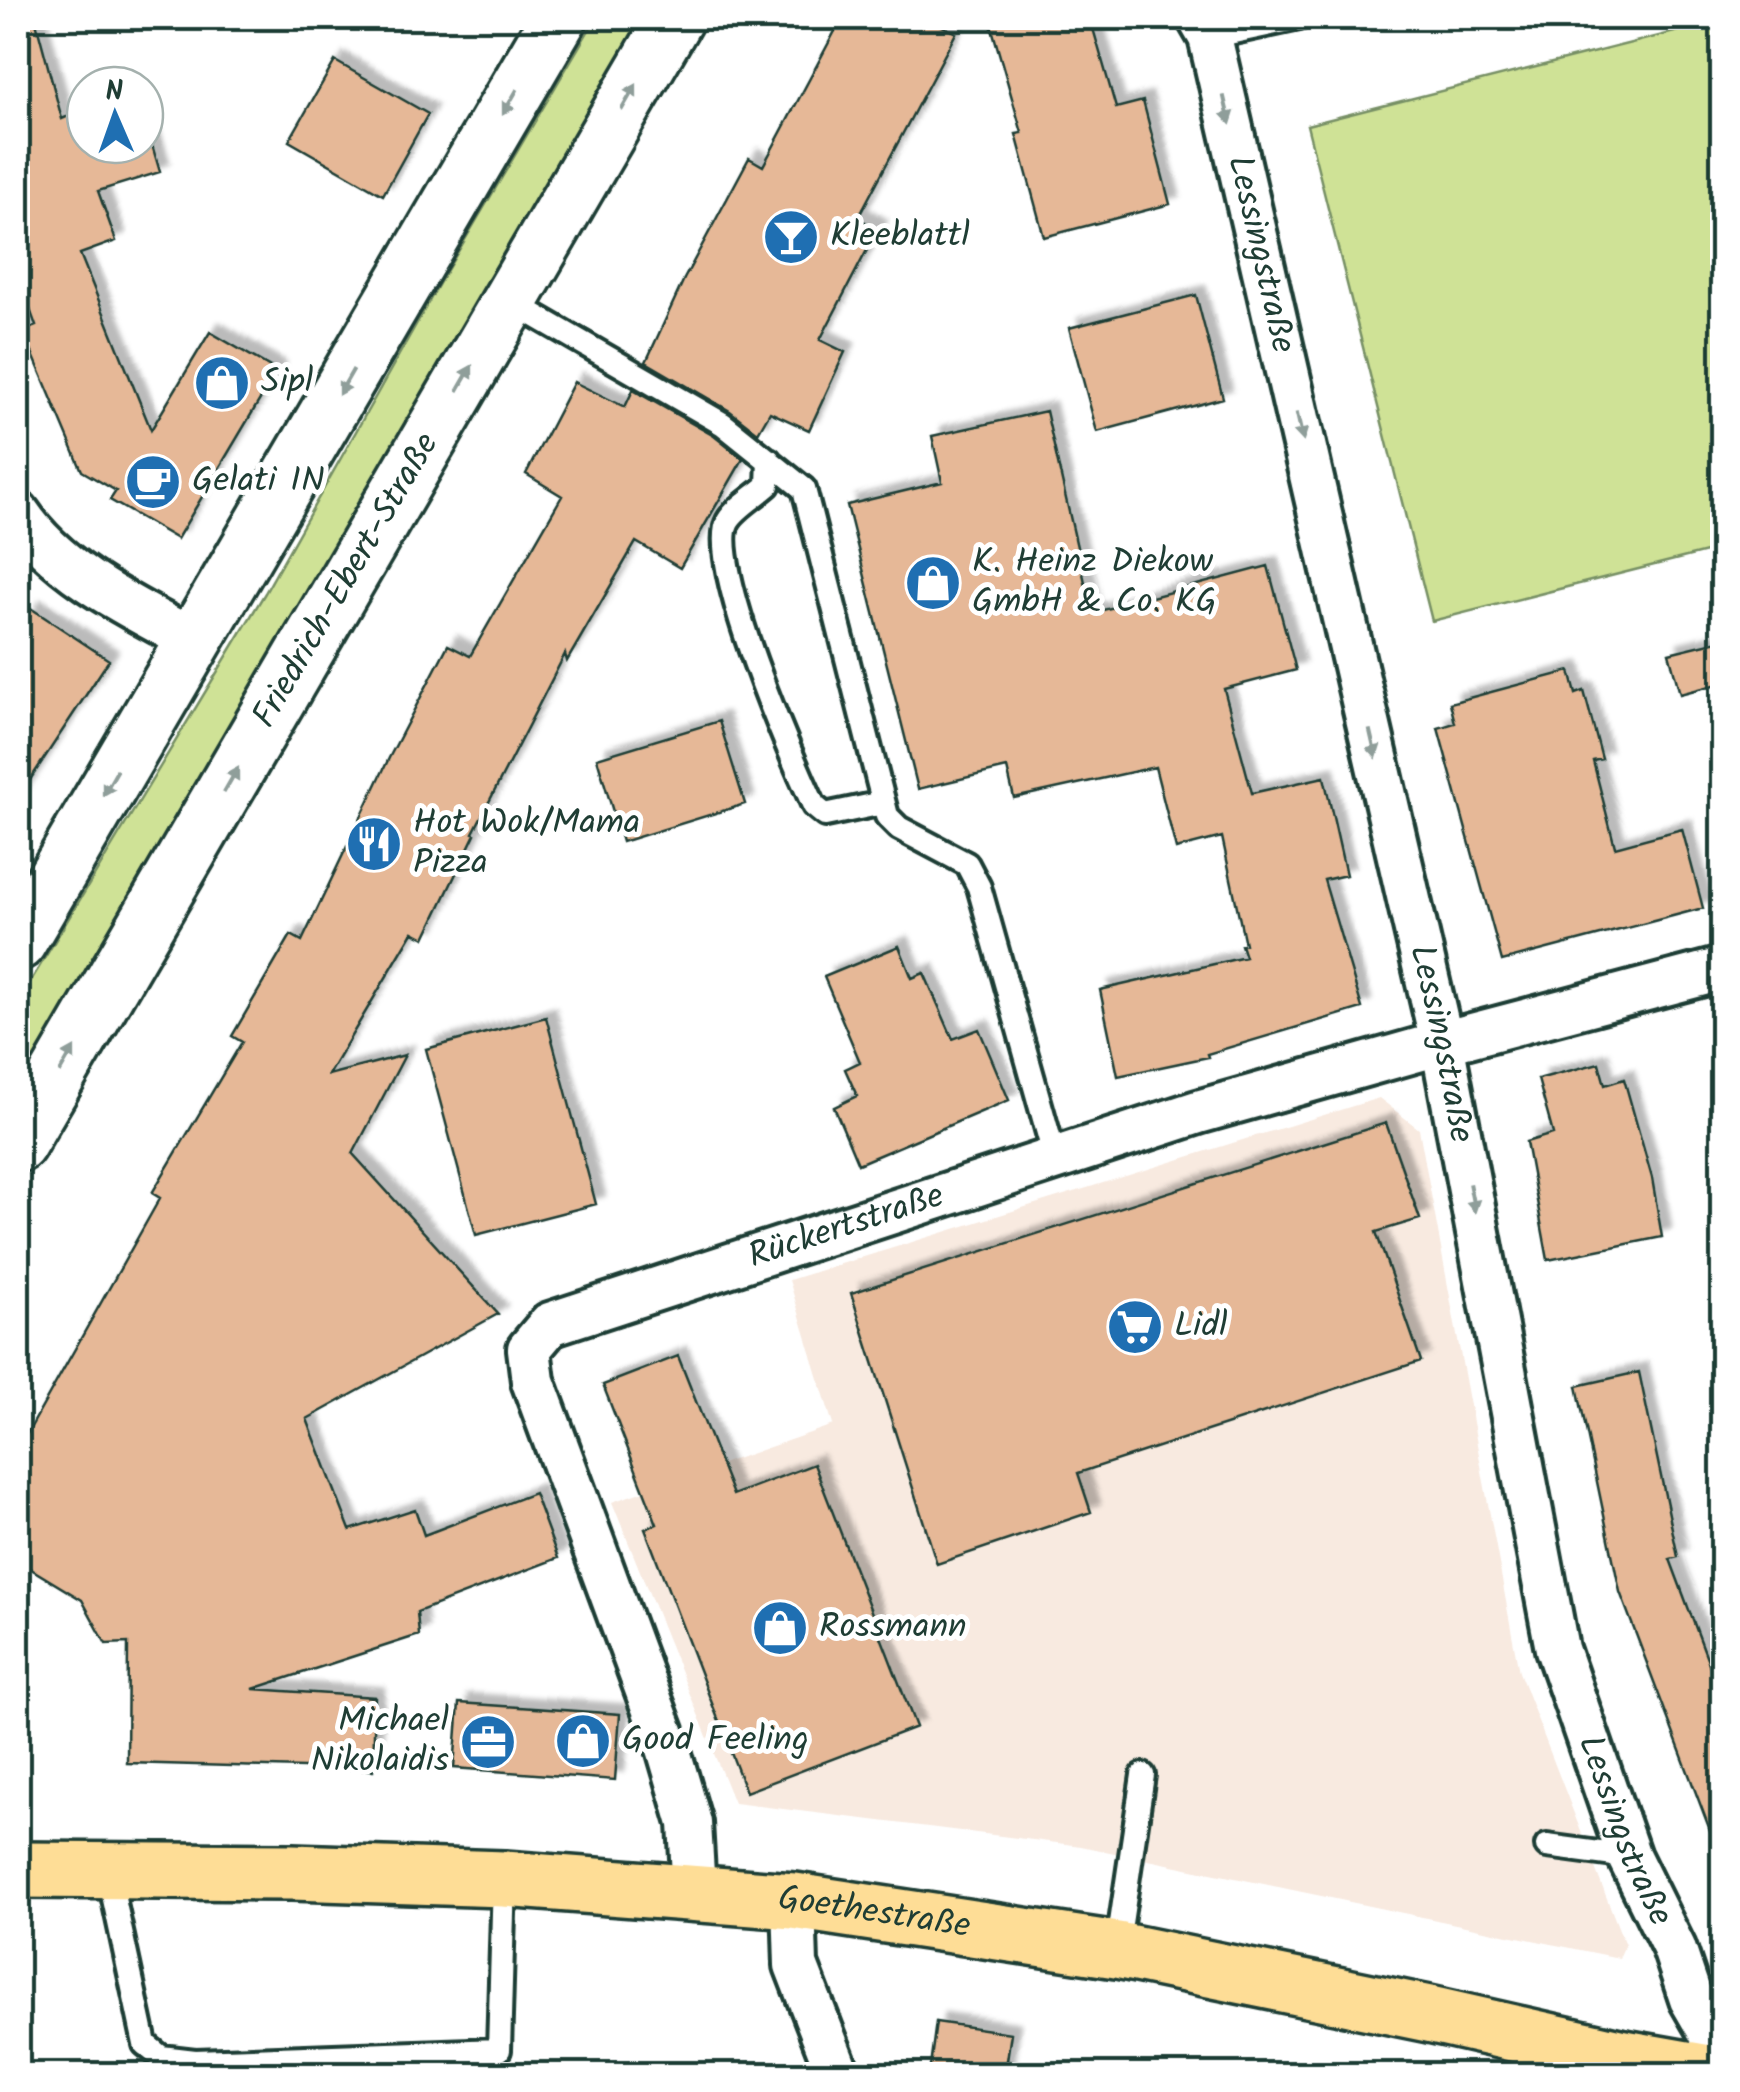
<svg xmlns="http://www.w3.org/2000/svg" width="1740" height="2092" viewBox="0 0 1740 2092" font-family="Kalam,sans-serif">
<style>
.built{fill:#f8eae0}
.green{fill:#cfe296;stroke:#779065;stroke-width:2.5}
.building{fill:#e6b897;stroke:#1f3d34;stroke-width:2.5;filter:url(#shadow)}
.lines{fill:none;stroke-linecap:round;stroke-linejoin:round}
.lane-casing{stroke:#1f3d34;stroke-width:30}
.street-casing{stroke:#1f3d34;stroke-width:50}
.secondary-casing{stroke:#1f3d34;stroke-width:62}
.primary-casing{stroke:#1f3d34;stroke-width:62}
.lane{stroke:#fff;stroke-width:22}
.street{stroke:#fff;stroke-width:42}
.secondary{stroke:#fff;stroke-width:55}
.primary{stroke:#fedd96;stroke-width:55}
.oneway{fill:#8f9e9a}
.labels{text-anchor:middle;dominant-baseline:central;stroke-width:10;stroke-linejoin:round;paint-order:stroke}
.poi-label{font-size:35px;fill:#1f3d34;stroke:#fff;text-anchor:start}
.street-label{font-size:35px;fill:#1f3d34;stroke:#fff}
</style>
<defs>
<filter id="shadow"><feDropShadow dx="9" dy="-9" stdDeviation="2.5" flood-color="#0004"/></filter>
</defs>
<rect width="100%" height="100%" fill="#fff"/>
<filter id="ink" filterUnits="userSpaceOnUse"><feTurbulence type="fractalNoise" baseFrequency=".01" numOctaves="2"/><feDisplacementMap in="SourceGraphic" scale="20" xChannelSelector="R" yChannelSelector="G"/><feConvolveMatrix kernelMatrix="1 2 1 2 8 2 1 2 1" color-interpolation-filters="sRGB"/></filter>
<g filter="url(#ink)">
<path class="built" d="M 1379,1098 L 1419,1129 L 1519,1672 L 1625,1945 L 1619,1958 L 1081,1846 L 734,1803 L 612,1502 L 833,1425 L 789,1280 Z"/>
<path class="green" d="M 596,18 L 643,18 C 433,375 229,734 18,1090 L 18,1002 L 265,593 L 440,282 Z
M 1722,20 L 1722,548 L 1432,621 L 1307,125 Z"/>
<path class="building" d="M 18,18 L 35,18 L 62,119 L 85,109 L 85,146 L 145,145 L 147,128 L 160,172 L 98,191 L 116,241 L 80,254 L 151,430 L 210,332 L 277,371 L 177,539 L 110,500 L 116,491 L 82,471 L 23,331 L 36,326 L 18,276 Z
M 842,18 L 926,18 L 956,33 L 858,218 L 878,229 L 820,340 L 845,352 L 809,430 L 770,412 L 758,433 L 730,411 L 646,362 L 684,279 L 749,158 L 763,166 Z
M 989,18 L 1090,18 L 1116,108 L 1143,101 L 1170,204 L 1044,237 L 1016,134 L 1022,133 Z
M 335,61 L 428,114 L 383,195 L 289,141 Z
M 1196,295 L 1223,398 L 1097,432 L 1069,328 Z
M 574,382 L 625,407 L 633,390 L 714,436 L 743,459 L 680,568 L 636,542 L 567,661 L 565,654 L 473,833 L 475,834 L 425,938 L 413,932 L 328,1075 L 405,1055 L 353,1154 L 498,1314 L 307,1419 L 350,1530 L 415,1509 L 424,1535 L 534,1493 L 558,1558 L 417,1612 L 419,1635 L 253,1689 L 375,1697 L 373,1770 L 127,1763 L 128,1643 L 106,1644 L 82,1600 L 18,1561 L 18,1450 L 160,1198 L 152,1193 L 242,1042 L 232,1036 L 291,935 L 302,941 L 389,758 L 448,645 L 470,656 L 562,496 L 526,474 Z
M 1046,411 L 1092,613 L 1268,566 L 1296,670 L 1224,689 L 1252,793 L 1324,777 L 1346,875 L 1324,880 L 1362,1008 L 1207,1054 L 1208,1057 L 1118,1076 L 1100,990 L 1245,957 L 1241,945 L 1245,944 L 1222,837 L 1176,849 L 1155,767 L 1014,798 L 1007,768 L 918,789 L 847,505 L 942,482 L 932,436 Z
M 32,609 L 109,660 L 18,798 L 18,632 Z
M 1722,640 L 1722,683 L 1680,694 L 1669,653 Z
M 1570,671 L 1576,694 L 1584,691 L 1602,759 L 1593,761 L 1615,847 L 1682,829 L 1703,908 L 1502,961 L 1438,728 L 1455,723 L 1450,703 Z
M 719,721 L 745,804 L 622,842 L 597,758 Z
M 899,946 L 912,978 L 924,973 L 953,1039 L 979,1029 L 1009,1100 L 858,1164 L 834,1107 L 857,1096 L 845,1069 L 860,1062 L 824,977 Z
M 546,1017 L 596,1204 L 476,1235 L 426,1049 Z
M 1599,1063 L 1605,1085 L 1624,1079 L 1652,1178 L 1662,1237 L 1548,1260 L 1526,1142 L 1553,1134 L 1538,1079 Z
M 1386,1123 L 1420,1219 L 1376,1232 L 1421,1361 L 1078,1473 L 1091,1512 L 937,1564 L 851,1293 Z
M 678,1356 L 733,1495 L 814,1464 L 916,1727 L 746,1792 L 645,1529 L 657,1524 L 603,1385 Z
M 1639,1372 L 1678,1557 L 1670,1559 L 1722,1698 L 1722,1853 L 1719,1854 L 1620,1592 L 1577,1386 Z
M 459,1703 L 620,1714 L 615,1780 L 454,1768 Z
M 936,2022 L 1011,2033 L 1005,2074 L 929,2074 Z"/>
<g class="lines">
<g class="lane-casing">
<path id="lane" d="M 1210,37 L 1299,18
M 510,301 L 723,424 L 804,489 L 887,816 L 899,828 L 967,864 L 979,887 L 1055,1158
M 769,460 L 768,485 C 756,496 735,508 728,521 C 706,562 793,760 814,806 L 825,815 L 883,803
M 1547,1846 L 1629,1857
M 108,1871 L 145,2044 L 161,2057 L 195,2061 L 499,2050 L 504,1879
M 1117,1950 L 1143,1775"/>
</g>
<g class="street-casing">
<g id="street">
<path id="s1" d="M 1199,18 L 1210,37 L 1442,1043 L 1557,1649 L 1629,1857 L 1674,1948 L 1691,1999 L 1722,2053"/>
<path d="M 18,513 C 58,573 131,607 194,641"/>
<path id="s2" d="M 694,1892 L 690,1823 L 668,1748 L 533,1381 L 529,1349 L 550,1324 L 1198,1112 L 1442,1043 L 1722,969"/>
<path d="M 794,1901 L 796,1965 L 838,2074"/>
</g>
</g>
<g class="secondary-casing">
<g id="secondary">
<path d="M 18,942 L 559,18"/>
<path id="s3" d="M 18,1144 L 675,18"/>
</g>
</g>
<g class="primary-casing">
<g id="primary">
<path id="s4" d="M 18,1870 L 292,1872 L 504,1879 L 794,1901 L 1117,1950 L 1429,2014 L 1619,2057 L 1715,2074"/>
</g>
</g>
<use href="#lane" class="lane"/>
<use href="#street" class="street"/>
<use href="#secondary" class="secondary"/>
<use href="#primary" class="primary"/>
</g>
<defs><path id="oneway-solid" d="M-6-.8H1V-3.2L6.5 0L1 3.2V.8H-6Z" transform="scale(2.5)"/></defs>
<g class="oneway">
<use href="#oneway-solid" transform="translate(629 97) rotate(-60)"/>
<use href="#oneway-solid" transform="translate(510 102) rotate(120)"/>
<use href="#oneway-solid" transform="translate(1227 110) rotate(77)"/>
<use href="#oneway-solid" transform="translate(465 378) rotate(-60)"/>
<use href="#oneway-solid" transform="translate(346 382) rotate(120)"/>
<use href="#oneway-solid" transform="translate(1300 427) rotate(77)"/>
<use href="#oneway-solid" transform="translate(1373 744) rotate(77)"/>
<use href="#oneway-solid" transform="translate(231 780) rotate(-60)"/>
<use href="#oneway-solid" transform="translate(110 783) rotate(120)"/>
<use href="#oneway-solid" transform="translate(67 1060) rotate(-60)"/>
<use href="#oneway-solid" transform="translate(1472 1198) rotate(79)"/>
</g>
</g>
<defs>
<g id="bar-disc" transform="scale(2.875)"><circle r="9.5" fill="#1f6fb2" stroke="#fff"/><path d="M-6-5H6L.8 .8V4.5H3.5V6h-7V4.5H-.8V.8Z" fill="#fff"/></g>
<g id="shop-disc" transform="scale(2.875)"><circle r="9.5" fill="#1f6fb2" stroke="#fff"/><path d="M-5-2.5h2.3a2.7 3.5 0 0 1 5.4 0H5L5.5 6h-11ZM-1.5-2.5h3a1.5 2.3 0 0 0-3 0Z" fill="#fff"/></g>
<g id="cafe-disc" transform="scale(2.875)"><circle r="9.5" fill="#1f6fb2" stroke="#fff"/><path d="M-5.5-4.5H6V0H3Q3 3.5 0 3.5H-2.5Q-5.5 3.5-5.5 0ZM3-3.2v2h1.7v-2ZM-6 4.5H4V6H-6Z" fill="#fff"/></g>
<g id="restaurant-disc" transform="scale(2.875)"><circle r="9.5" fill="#1f6fb2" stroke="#fff"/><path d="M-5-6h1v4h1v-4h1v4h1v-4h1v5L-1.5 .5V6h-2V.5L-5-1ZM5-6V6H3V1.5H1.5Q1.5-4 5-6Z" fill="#fff"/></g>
<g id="supermarket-disc" transform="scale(2.875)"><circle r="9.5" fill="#1f6fb2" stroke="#fff"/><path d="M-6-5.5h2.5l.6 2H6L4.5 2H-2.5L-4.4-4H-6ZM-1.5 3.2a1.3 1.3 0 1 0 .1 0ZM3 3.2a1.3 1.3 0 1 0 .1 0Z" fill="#fff"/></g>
<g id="office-disc" transform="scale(2.875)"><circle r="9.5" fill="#1f6fb2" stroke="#fff"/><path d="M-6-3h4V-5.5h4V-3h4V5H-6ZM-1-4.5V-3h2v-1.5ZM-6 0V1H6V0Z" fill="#fff"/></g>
</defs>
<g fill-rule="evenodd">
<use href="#bar-disc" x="791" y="237"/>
<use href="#shop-disc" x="222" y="383"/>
<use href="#cafe-disc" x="153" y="482"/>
<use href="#shop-disc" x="933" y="583"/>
<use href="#restaurant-disc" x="374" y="844"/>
<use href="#supermarket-disc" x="1135" y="1327"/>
<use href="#shop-disc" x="780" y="1628"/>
<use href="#shop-disc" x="583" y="1741"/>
<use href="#office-disc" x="488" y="1742"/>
</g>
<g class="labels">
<g class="poi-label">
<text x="830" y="237">Kleeblattl</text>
<text x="261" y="383">Sipl</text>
<text x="192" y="482">Gelati IN</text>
<text x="972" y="563">K. Heinz Diekow<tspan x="972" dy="40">GmbH &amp; Co. KG</tspan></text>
<text x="413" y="824">Hot Wok/Mama<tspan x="413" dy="40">Pizza</tspan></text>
<text x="1174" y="1327">Lidl</text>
<text x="819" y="1628">Rossmann</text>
<text x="449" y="1722" text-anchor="end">Michael<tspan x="449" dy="40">Nikolaidis</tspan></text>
<text x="622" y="1741">Good Feeling</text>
</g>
<g class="street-label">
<text stroke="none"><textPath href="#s1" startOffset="245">Lessingstraße</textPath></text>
<text stroke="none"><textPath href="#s3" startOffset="652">Friedrich-Ebert-Straße</textPath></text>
<text stroke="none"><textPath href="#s1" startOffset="1055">Lessingstraße</textPath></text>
<text stroke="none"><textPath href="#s2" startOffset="915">Rückertstraße</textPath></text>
<text stroke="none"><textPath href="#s1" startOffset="1865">Lessingstraße</textPath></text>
<text stroke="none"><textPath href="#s4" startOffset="858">Goethestraße</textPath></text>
</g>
</g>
<rect width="1740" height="2092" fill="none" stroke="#fff" stroke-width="60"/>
<rect x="30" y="30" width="1680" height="2032" fill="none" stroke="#1f3d34" stroke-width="4" filter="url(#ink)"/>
<g transform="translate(115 115) rotate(358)"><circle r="48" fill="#ffffff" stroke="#a5b1ae" stroke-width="2.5"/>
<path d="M0-8L18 38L0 25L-18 38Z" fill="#1f6fb2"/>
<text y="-15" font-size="28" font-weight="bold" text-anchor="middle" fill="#1f3d34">N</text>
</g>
</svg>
